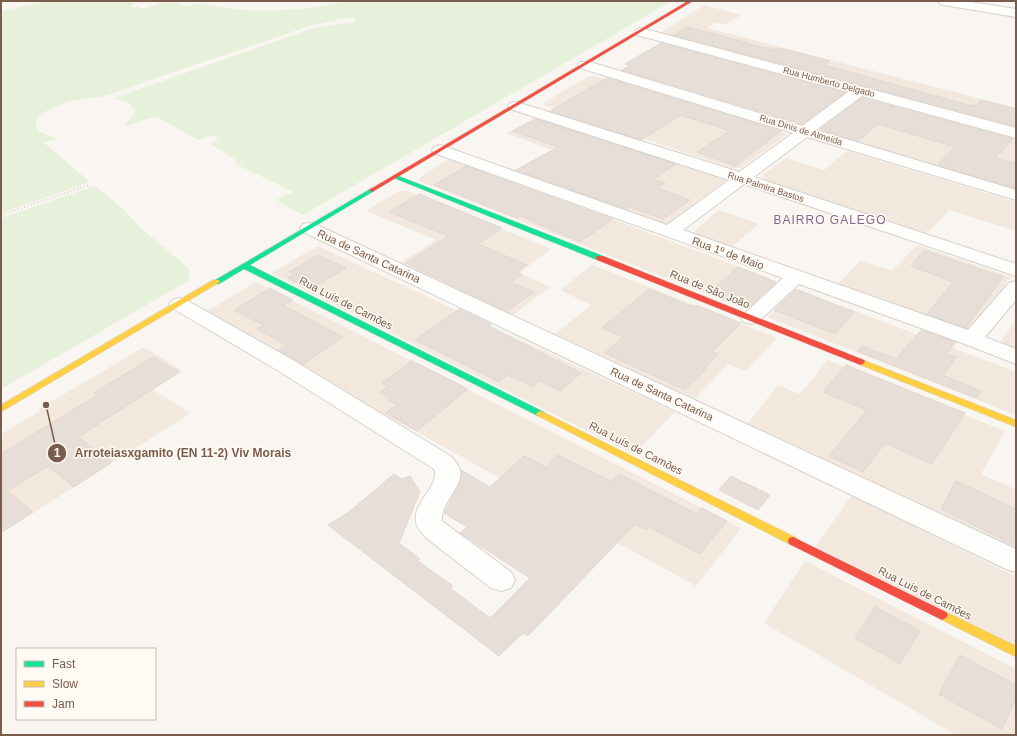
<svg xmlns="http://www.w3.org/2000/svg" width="1017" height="736" viewBox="0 0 1017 736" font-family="Helvetica,sans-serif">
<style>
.residential{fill:#f2e8de}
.green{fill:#e7f0db}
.building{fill:#e6ded7;stroke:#e2d8d2}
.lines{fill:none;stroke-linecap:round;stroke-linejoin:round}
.street-casing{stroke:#d7d1cb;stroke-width:2}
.fast-casing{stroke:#d9d2cb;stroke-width:1}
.slow-casing{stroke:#d9d2cb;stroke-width:1}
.jam-casing{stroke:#d9d2cb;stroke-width:1}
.path{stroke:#dcd5d0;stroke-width:2;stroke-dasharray:1 2.5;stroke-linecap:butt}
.street{fill:#fefefd;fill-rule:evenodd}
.fast{fill:#16e098;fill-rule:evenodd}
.slow{fill:#ffcf43;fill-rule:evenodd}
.jam{fill:#f24e42;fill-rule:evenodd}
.labels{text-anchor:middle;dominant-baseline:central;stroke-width:3;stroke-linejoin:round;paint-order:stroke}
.far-street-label{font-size:9px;fill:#7a5c4d;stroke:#fffaf3}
.street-label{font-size:11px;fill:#7a5c4d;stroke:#fffaf3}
.neighbourhood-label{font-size:12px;letter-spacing:1px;fill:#846695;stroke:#fffaf3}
.leader{fill:none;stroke:#7a5c4d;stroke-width:1.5}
.callout-dot{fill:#7a5c4d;stroke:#fffaf3;stroke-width:1.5}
.mark-label{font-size:12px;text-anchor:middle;font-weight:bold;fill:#fff}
.callout-label{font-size:12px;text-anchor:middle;font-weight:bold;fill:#7a5c4d;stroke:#fffaf3;stroke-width:3;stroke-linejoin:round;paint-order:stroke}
</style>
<rect width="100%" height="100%" fill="#f9f5f0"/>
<path class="residential" d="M 704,5 L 741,15 L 726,24 L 715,23 L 707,28 L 1016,108 L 1016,132 L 661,35 L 660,33 Z
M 594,76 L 656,93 L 788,134 L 740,168 L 731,168 L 544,105 L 544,103 L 587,77 Z
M 860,99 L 865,99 L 1016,140 L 1016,190 L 824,133 L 822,130 Z
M 539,115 L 724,177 L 726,180 L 670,223 L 662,224 L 517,170 L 552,150 L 507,133 Z
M 847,151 L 1016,202 L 1016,231 L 949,210 L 927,234 L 768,181 L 764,178 L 763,175 L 786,158 L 824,170 Z
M 447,160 L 455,160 L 771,279 L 744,306 L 738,306 L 422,182 L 419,180 L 421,177 Z
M 399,191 L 407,191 L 551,249 L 519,273 L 550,287 L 513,315 L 400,263 L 436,240 L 366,211 Z
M 719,210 L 759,224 L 729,249 L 692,234 L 692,233 Z
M 917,245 L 1011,277 L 968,333 L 835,287 L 860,261 L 892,271 Z
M 318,246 L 675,412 L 634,454 L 271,273 Z
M 592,265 L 740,323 L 777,338 L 746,371 L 728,364 L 695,399 L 555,334 L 591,305 L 560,290 Z
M 256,282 L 741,528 L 696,586 L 203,314 Z
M 797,289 L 1016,372 L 1016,415 L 767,317 Z
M 1016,319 L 1016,351 L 1005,347 L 1001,341 Z
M 144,347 L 183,371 L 153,390 L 191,413 L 1,533 L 1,434 L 40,411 L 39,409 Z
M 828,360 L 1005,431 L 981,474 L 1016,490 L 1016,552 L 745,427 L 778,385 L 800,394 Z
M 852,495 L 1016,577 L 1016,647 L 815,547 Z
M 805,561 L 1016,669 L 1016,735 L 956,735 L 764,623 Z"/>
<path class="green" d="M 47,1 L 135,1 L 131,2 L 134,4 L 130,6 L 133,8 L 138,6 L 142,9 C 150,7 159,3 167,2 C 179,2 183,10 196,4 C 211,4 226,8 242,10 C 278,12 313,9 349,1 L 672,1 L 303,215 L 276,200 L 293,192 L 236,164 L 236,160 L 210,143 L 219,139 L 213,135 L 198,140 L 156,116 L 127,126 L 125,124 L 134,115 L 135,110 L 128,102 L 114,98 L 314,28 L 338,24 L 353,23 L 356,18 L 345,18 L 312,25 L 101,97 C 90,98 78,99 67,102 C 43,109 15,129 58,138 L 44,143 L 90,182 L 1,213 L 1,11 Z
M 95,186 L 122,208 L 141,228 L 187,267 L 190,272 L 188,281 L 1,389 L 1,218 Z"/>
<path class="building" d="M 687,27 L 774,50 L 779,48 L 830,61 L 824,65 L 965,104 L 975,106 L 981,100 L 1016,109 L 1016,126 L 674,35 Z
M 661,43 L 845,93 L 802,124 L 622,70 L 630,65 L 625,64 Z
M 607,78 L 781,131 L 735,166 L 697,152 L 730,131 L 681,115 L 641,140 L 550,111 Z
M 862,98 L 1013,139 L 995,158 L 1016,164 L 1016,188 L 937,165 L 955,147 L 878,124 L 858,141 L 820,129 Z
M 536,119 L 676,164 L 654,179 L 665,183 L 658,188 L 690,200 L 663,219 L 630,207 L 627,209 L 516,170 L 558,147 L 513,131 Z
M 466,166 L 501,179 L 613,219 L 580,242 L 520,216 L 517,218 L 434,185 Z
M 419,194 L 502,228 L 478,244 L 527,265 L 517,272 L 522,274 L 511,282 L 534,292 L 507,311 L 406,263 L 448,236 L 389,212 Z
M 924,250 L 1003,277 L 966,328 L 927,314 L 953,282 L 911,266 Z
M 318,255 L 346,268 L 310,289 L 288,278 L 294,274 L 289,272 Z
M 738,267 L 776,282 L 748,308 L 709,293 Z
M 270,288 L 293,300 L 283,305 L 343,337 L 303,364 L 278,350 L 286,345 L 257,329 L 263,325 L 234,310 Z
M 649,289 L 693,307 L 696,305 L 741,323 L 712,352 L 718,354 L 705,368 L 707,369 L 685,390 L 605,353 L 623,337 L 602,328 Z
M 795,290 L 798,290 L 854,312 L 835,334 L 774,310 Z
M 459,309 L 491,324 L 488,326 L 581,373 L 560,391 L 540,381 L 533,387 L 508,375 L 499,382 L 415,340 Z
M 921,330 L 956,342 L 947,354 L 957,357 L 943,375 L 981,391 L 976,398 L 857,351 L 862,346 L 896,359 Z
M 153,357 L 179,372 L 78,437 L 112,462 L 74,487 L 48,466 L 7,491 L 33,512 L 1,533 L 1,454 L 98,395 L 94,393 Z
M 412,361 L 468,389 L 417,431 L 385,413 L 397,405 L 388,400 L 391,398 L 380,393 L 388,386 L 382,383 Z
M 846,365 L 965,413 L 932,464 L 885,443 L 863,472 L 829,456 L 867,410 L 823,392 Z
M 557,455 L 611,481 L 619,474 L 697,514 L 702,508 L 727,521 L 700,554 L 649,527 L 646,530 L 635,524 L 528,636 L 523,633 L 499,656 L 328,525 L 349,512 L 394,474 L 402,479 L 410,476 L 420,492 L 399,543 L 420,559 L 418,561 L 453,586 L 450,588 L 490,618 L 530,578 L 460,533 L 467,527 L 444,513 L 460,483 L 461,470 L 490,487 L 524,456 L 546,467 Z
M 731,476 L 770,495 L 758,510 L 719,490 Z
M 956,481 L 1016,509 L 1016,546 L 941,509 Z
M 875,607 L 920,631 L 900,664 L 855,638 Z
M 960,655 L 1016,685 L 1016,698 L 1002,729 L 939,694 Z"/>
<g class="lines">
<g class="street-casing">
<path id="street" d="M 938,1 L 965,1 L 1016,9 L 1016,17 L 944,5 L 940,4 Z
M 641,28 L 1016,128 L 1016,138 L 862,96 L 816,130 L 1016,190 L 1016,200 L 807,137 L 754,177 L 1016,264 L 1016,276 L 744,184 L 683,230 L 968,330 L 1009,283 L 1016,281 L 1016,300 L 985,337 L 1016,349 L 1016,364 L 965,344 L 799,284 L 758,322 L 751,324 L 744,322 L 741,318 L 744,314 L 783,278 L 434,153 L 432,150 L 434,147 L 440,145 L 446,147 L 667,225 L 729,180 L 510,109 L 508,106 L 510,103 L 515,102 L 520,103 L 739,172 L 793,133 L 580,68 L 578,65 L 580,62 L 590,62 L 802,126 L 848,92 L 637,35 L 635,32 L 637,29 Z
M 309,223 L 315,224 L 1016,549 L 1016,572 L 1006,569 L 303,232 L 300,228 L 303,224 Z
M 179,298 L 186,300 L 293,360 L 452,457 C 455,461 459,466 460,470 C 464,486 440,503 442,521 L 511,572 L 515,580 L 511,588 L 501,591 L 491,588 L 426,538 C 422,533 417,528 416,522 C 412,503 441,485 434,469 L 277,370 L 172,308 L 169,304 L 172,300 Z"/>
</g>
<g class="fast-casing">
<path id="fast" d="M 396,175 L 603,256 L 604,258 L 603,260 L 597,260 L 394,178 L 394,176 Z
M 372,188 L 375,190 L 374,191 L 250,265 L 544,412 L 546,414 L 544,416 L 538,416 L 244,269 L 219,284 L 213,284 L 212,282 Z"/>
</g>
<g class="slow-casing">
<path id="slow" d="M 213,280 L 219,280 L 220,282 L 1,412 L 1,405 Z
M 861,359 L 1016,420 L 1016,427 L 858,364 L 857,362 L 858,360 Z
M 541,411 L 797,538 L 798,541 L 797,544 L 793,545 L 789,544 L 538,416 L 536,414 L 538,412 Z
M 942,610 L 1016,646 L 1016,657 L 938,618 L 936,615 L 938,612 Z"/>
</g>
<g class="jam-casing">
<path id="jam" d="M 688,1 L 693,1 L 374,191 L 372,192 L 369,190 Z
M 597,256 L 603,256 L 864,360 L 865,362 L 861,365 L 858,364 L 597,260 L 596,258 Z
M 793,537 L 946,612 L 948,615 L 946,618 L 942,620 L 938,618 L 789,544 L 788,541 L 789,538 Z"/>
</g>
<path class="path" d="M 1,215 L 89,185"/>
<use href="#street" class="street"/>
<use href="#fast" class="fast"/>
<use href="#slow" class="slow"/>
<use href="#jam" class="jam"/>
</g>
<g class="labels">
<g class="far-street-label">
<text transform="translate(829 82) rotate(15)">Rua Humberto Delgado</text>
<text transform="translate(801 130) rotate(17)">Rua Dinis de Almeida</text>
<text transform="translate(766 187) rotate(18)">Rua Palmira Bastos</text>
</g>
<g class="street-label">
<text transform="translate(728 253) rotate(20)">Rua 1º de Maio</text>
<text transform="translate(369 256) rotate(25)">Rua de Santa Catarina</text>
<text transform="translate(710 289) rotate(22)">Rua de São João</text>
<text transform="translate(346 303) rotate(27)">Rua Luís de Camões</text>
<text transform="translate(662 394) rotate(25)">Rua de Santa Catarina</text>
<text transform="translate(636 448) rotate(27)">Rua Luís de Camões</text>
<text transform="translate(925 593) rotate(27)">Rua Luís de Camões</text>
</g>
<g class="neighbourhood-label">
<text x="830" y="220">BAIRRO GALEGO</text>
</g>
</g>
<path class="leader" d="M46 405L57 453"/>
<g class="callout-dot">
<circle cx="46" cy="405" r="4"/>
<circle cx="57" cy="453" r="10"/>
</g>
<g class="mark-label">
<text x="57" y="457">1</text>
</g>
<g class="callout-label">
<text x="183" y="457">Arroteiasxgamito (EN 11-2) Viv Morais</text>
</g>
<rect width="1017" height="736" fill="none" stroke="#7a5c4d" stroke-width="4"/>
<rect x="16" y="648" width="140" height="72" fill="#fffaf3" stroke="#cabbb1"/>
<rect x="24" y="661" width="20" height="6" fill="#16e098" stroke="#cabbb1"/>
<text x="52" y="668" font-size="12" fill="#7a5c4d">Fast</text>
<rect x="24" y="681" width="20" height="6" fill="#ffcf43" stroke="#cabbb1"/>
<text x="52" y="688" font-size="12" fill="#7a5c4d">Slow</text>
<rect x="24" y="701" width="20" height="6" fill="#f24e42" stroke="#cabbb1"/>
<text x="52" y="708" font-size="12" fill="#7a5c4d">Jam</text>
</svg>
